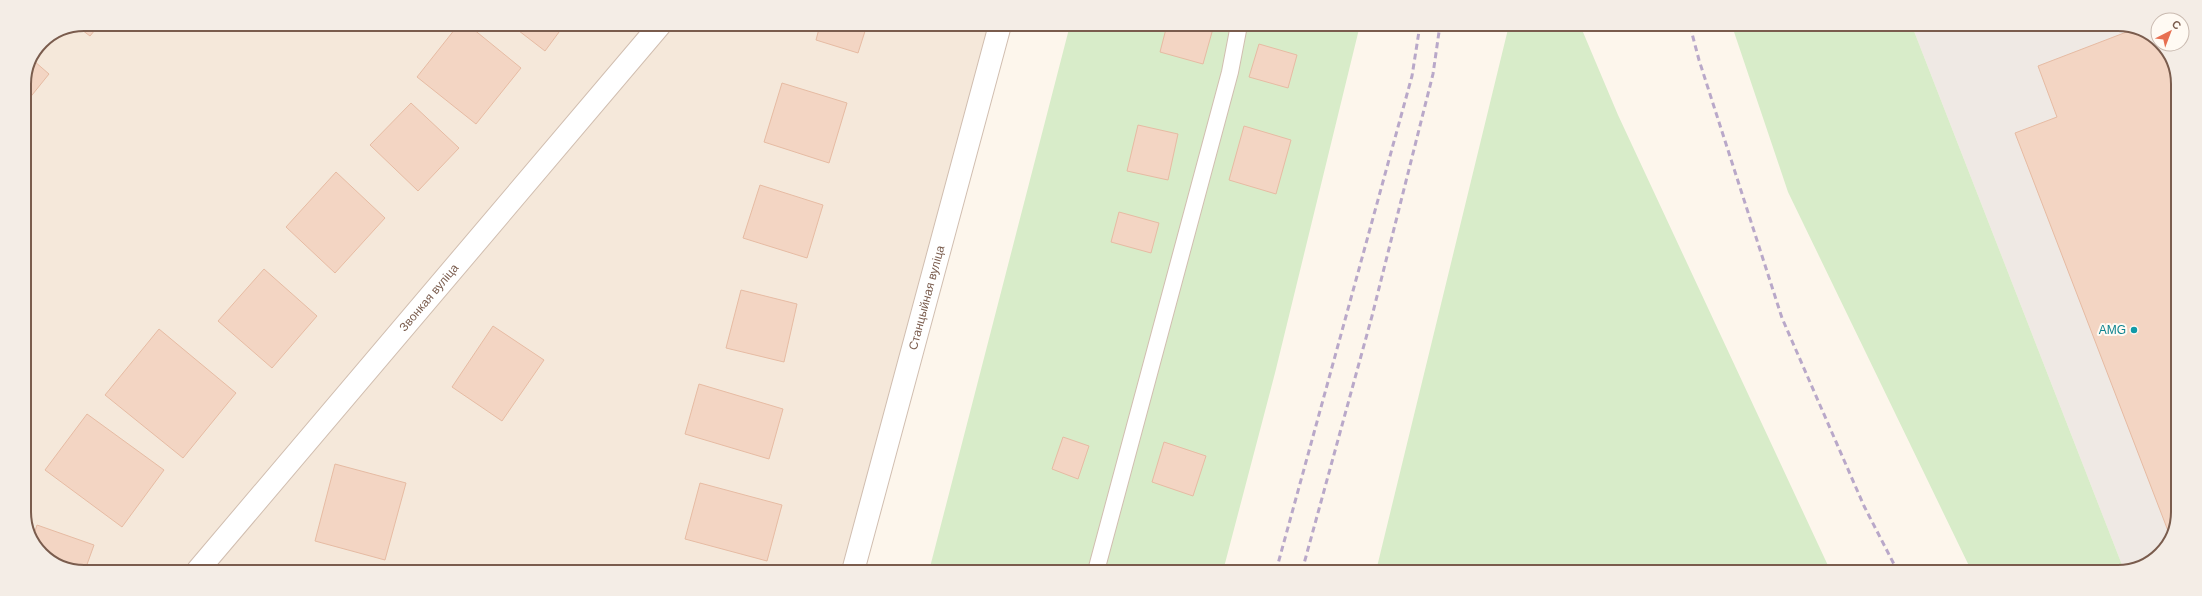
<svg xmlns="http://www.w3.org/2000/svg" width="2202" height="596" viewBox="0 0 2202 596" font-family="Arial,sans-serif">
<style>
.residential{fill:#f5e8da}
.industrial{fill:#efe9e4}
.green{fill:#d8ecc9}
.building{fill:#f3d5c3;stroke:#e6bba3}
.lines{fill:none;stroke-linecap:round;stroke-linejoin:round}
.service-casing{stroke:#d1beb0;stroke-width:18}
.minor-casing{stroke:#d1beb0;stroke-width:24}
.service{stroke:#fff;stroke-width:16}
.minor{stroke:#fff;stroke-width:22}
.rail{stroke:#b9a8c9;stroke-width:3;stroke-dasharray:6 4;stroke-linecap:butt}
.culture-dot{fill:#0f9aa8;stroke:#fffaf3;stroke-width:1.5}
.labels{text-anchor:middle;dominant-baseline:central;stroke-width:4;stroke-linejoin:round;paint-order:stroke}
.street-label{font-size:12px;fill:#7a5c4d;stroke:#fffaf3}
.culture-label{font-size:12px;fill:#0d838f;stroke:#fffaf3;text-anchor:end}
.rim{fill:none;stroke:#7a5c4d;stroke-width:2}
</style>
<rect width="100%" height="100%" fill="#fdf6ec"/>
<path class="residential" d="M 84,24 L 1000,25 L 853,571 L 69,570 L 39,551 L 24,516 L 24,84 L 42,42 Z"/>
<path class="industrial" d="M 1912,26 L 2133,26 L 2158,42 L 2158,44 L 2163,45 L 2178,80 L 2176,527 L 2155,559 L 2124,570 Z"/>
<path class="green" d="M 1070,25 L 1360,25 L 1275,373 L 1223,571 L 929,571 Z
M 1509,25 L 1580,25 L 1618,115 L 1831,572 L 1376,571 Z
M 1732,26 L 1912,26 L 2124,570 L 2118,572 L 1972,572 L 1788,192 Z"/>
<path class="building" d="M 84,24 L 100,24 L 90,36 L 78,27 Z
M 459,24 L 467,24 L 521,68 L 476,124 L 417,77 Z
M 510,24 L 565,24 L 545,51 Z
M 820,25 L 867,25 L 858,53 L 816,40 Z
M 1167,25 L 1214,25 L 1203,64 L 1160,52 Z
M 2137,28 L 2158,42 L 2158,44 L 2163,45 L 2178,80 L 2176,527 L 2170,536 L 2015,133 L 2057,117 L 2038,66 Z
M 1259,44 L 1297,55 L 1288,88 L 1249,77 Z
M 34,61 L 49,74 L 24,105 L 24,84 Z
M 782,83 L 847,103 L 829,163 L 764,142 Z
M 411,103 L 459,148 L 418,191 L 370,145 Z
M 1138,125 L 1178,134 L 1168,180 L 1127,171 Z
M 1244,126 L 1291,140 L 1276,194 L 1229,180 Z
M 336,172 L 385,218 L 335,273 L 286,227 Z
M 760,185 L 823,205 L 807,258 L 743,238 Z
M 1119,212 L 1159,223 L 1151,253 L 1111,242 Z
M 264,269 L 317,316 L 272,368 L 218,321 Z
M 741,290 L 797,304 L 784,362 L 726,348 Z
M 493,326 L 544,360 L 502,421 L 452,387 Z
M 159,329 L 236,393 L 183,458 L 105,395 Z
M 699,384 L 783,409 L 769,459 L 685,434 Z
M 87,414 L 164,470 L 122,527 L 45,470 Z
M 1063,437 L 1089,446 L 1078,479 L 1052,469 Z
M 1164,442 L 1206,456 L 1193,496 L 1152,482 Z
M 335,464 L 406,483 L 385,560 L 315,541 Z
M 700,483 L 782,505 L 767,561 L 685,539 Z
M 37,525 L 94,545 L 85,570 L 69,570 L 39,551 L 33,537 Z"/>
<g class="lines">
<g class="service-casing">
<path id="service" d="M 1096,571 L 1230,72 L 1239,25"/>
</g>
<g class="minor-casing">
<g id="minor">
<path id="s1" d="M 198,570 L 660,25"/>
<path id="s2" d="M 853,571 L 1000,25"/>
</g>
</g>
<use href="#service" class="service"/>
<use href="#minor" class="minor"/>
<path class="rail" d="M 1690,26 L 1699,60 L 1782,318 L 1864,506 L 1898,572
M 1276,571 L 1412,76 L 1420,25
M 1302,571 L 1372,316 L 1433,74 L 1440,25"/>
</g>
<circle class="culture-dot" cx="2134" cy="330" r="4"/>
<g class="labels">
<g class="street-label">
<text stroke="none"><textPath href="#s1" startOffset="357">Звонкая вуліца</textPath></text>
<text stroke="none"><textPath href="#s2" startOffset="283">Станцыйная вуліца</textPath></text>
</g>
<g class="culture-label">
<text x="2126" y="330">AMG</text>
</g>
</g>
<path d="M0 0H2202V596H0ZM84 31H2118A53 53 0 0 1 2171 84V512A53 53 0 0 1 2118 565H84A53 53 0 0 1 31 512V84A53 53 0 0 1 84 31Z" fill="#f4ede6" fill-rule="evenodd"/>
<path class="rim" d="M84 31H2118A53 53 0 0 1 2171 84V512A53 53 0 0 1 2118 565H84A53 53 0 0 1 31 512V84A53 53 0 0 1 84 31Z"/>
<g transform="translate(2170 32) rotate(42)"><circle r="19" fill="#fffaf3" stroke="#cabbb1"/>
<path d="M0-3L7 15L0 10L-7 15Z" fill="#e76f51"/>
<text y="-6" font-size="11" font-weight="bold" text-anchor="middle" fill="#7a5c4d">С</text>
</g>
</svg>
